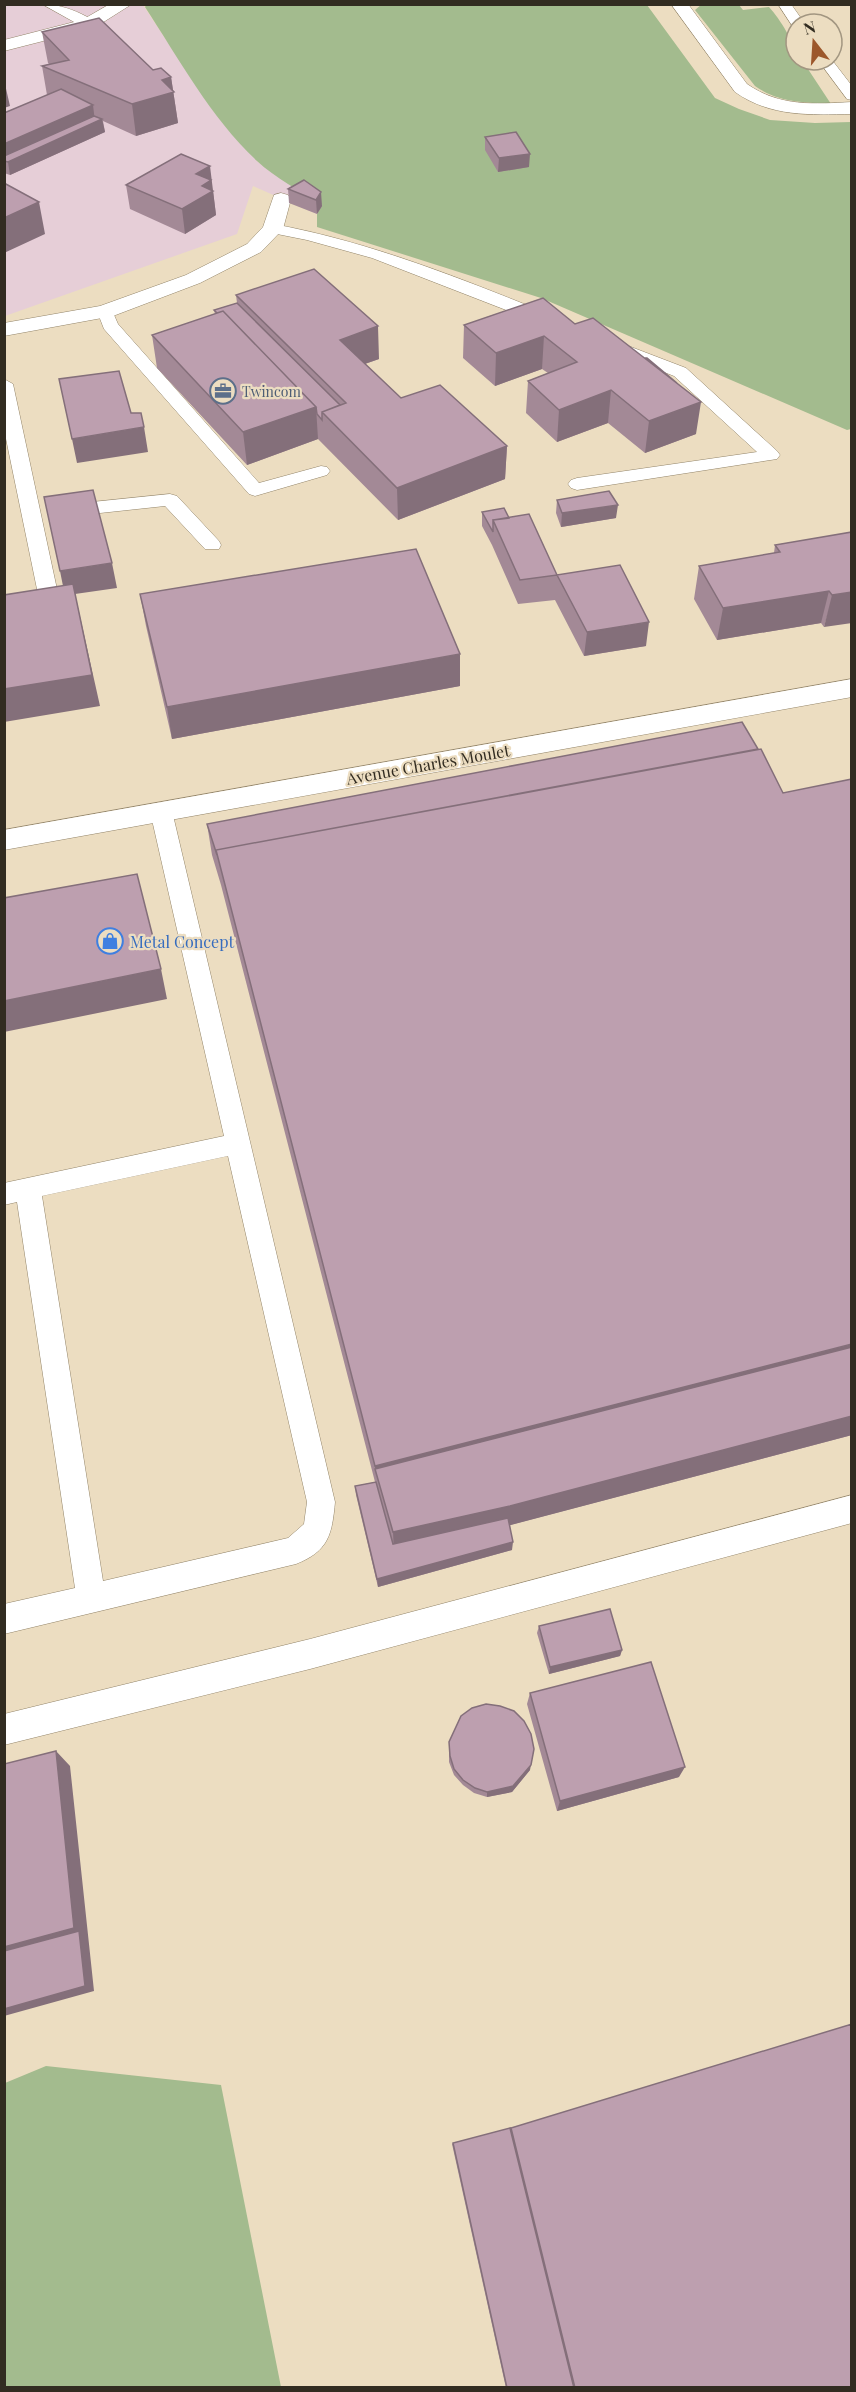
<svg xmlns="http://www.w3.org/2000/svg" width="856" height="2392" viewBox="0 0 856 2392" font-family="'Playfair Display',serif">
<style>
.commercial{fill:#e6ced7}
.green{fill:#a3bb8e}
.lines{fill:none;stroke-linecap:round;stroke-linejoin:round}
.service-casing{stroke:#93856a;stroke-width:1}
.minor-casing{stroke:#93856a;stroke-width:1}
.service{fill:#fff;fill-rule:evenodd}
.minor{fill:#fff;fill-rule:evenodd}
.wall{fill:#a38996}
.shaded-wall{fill:#846f7a}
.building{fill:#bd9faf;stroke:#846f7a;stroke-width:1.5}
.labels{text-anchor:middle;dominant-baseline:central;stroke-width:4.5;stroke-linejoin:round;paint-order:stroke}
.far-service-label{font-size:14px;fill:#4e5e75;stroke:#ecddc1;text-anchor:start}
.street-label{font-size:16px;fill:#322c21;stroke:#ecddc1}
.shop-label{font-size:16px;fill:#366cbe;stroke:#ecddc1;text-anchor:start}
</style>
<rect width="100%" height="100%" fill="#ecddc1"/>
<path class="commercial" d="M 4,5 L 143,5 L 200,91 L 258,162 L 322,206 L 317,214 L 253,186 L 237,234 L 5,316 Z"/>
<path class="green" d="M 147,4 L 647,5 L 715,98 L 739,109 L 770,120 L 815,123 L 851,122 L 851,429 L 847,430 L 541,298 L 317,227 L 317,214 L 322,205 C 301,191 275,178 257,161 C 211,118 179,59 145,7 Z
M 702,4 L 739,5 L 743,10 L 769,7 C 780,19 796,44 796,60 L 802,60 L 831,104 C 803,102 779,103 755,86 L 695,10 Z
M 46,2066 L 221,2085 L 281,2387 L 5,2387 L 5,2083 Z"/>
<g class="lines">
<g class="service-casing">
<path id="service" d="M 42,4 C 67,4 98,19 115,39 L 113,42 L 103,42 L 83,27 Z
M 778,4 L 791,4 L 805,24 L 796,24 L 796,28 L 793,27 Z
M 818,60 L 832,60 L 852,86 L 852,100 L 847,99 Z
M 273,224 C 371,242 462,279 554,316 L 556,320 L 554,324 L 542,324 L 372,258 L 307,240 L 267,232 L 265,229 Z
M 105,306 L 111,308 L 118,324 L 259,483 L 321,466 L 327,467 L 330,471 L 327,475 L 255,496 L 249,494 L 104,329 L 97,311 Z
M 618,342 L 686,368 L 777,451 L 780,455 L 777,459 L 577,490 L 571,488 L 568,484 L 571,480 L 577,478 L 757,452 L 674,376 L 612,351 L 610,347 L 612,343 Z
M 4,379 L 13,384 L 58,594 L 55,598 L 48,600 L 41,598 L 38,594 L 4,429 Z
M 170,494 L 177,496 L 219,541 L 221,545 L 219,549 L 205,549 L 165,506 L 63,517 L 56,515 L 54,511 L 56,507 L 63,505 Z
M 161,803 L 169,806 L 172,811 L 335,1502 C 332,1534 329,1551 296,1564 L 4,1634 L 4,1604 L 75,1588 L 17,1202 L 4,1205 L 4,1183 L 224,1136 L 150,811 L 153,806 ZM 228,1156 L 307,1502 L 304,1524 L 288,1538 L 103,1581 L 42,1196 Z
M 852,1495 L 852,1523 L 310,1669 L 4,1745 L 4,1714 L 310,1639 Z"/>
</g>
<g class="minor-casing">
<path id="minor" d="M 110,4 L 132,4 L 94,28 L 4,51 L 4,40 L 82,20 Z
M 671,4 L 688,4 L 747,84 C 780,107 814,104 852,102 L 852,114 C 810,115 770,117 735,92 Z
M 281,193 L 288,195 L 291,199 L 283,229 L 261,252 L 200,283 L 113,316 L 4,336 L 4,323 L 100,306 L 186,275 L 247,244 L 263,227 L 274,195 Z
M 852,679 L 852,697 L 4,850 L 4,830 Z"/>
</g>
<use href="#service" class="service"/>
<use href="#minor" class="minor"/>
</g>
<path class="wall" d="M 42,32 L 153,70 L 171,77 L 178,123 L 136,136 L 103,121 L 105,132 L 10,175 L 4,173 L 4,113 L 47,95 L 42,66 L 49,64 L 48,63 Z
M 485,137 L 529,167 L 498,172 L 485,150 Z
M 304,180 L 322,206 L 317,214 L 289,203 L 288,189 Z
M 126,185 L 212,190 L 213,191 L 216,215 L 185,234 L 130,209 Z
M 236,295 L 379,359 L 365,364 L 401,398 L 507,446 L 505,479 L 398,520 L 318,439 L 247,465 L 157,368 L 152,335 L 215,314 L 214,310 L 237,303 Z
M 543,298 L 696,434 L 645,453 L 608,423 L 557,442 L 526,413 L 528,381 L 548,373 L 542,369 L 495,386 L 463,358 L 464,325 Z
M 557,500 L 616,518 L 561,527 L 556,513 Z
M 482,512 L 509,518 L 557,575 L 646,646 L 584,656 L 555,600 L 518,604 L 492,545 L 482,526 Z
M 852,532 L 824,627 L 821,623 L 717,640 L 694,599 L 699,566 L 774,553 L 775,545 Z
M 140,594 L 460,686 L 172,739 L 146,626 Z
M 207,824 L 852,1435 L 510,1525 L 512,1550 L 378,1587 L 356,1495 L 355,1486 L 375,1482 L 221,885 L 212,855 Z
M 539,1626 L 622,1650 L 620,1656 L 549,1674 L 537,1633 Z
M 530,1693 L 679,1777 L 557,1811 L 527,1704 Z
M 449,1742 L 530,1770 L 512,1792 L 487,1797 L 474,1793 L 463,1785 L 454,1775 L 449,1762 Z
M 511,2128 L 852,2388 L 506,2388 L 452,2144 L 453,2143 Z"/>
<path class="shaded-wall" d="M 171,77 L 178,123 L 136,136 L 132,104 L 162,80 Z
M 4,80 L 10,106 L 4,108 Z
M 93,105 L 95,122 L 102,119 L 105,132 L 10,175 L 8,162 L 4,161 L 4,144 Z
M 530,154 L 529,167 L 498,172 L 499,158 Z
M 210,166 L 216,215 L 185,234 L 182,209 L 196,174 Z
M 321,192 L 322,206 L 317,214 L 316,200 Z
M 39,202 L 45,234 L 4,253 L 4,218 Z
M 378,326 L 379,359 L 341,372 L 340,340 Z
M 544,336 L 542,369 L 495,386 L 496,353 Z
M 611,390 L 608,423 L 557,442 L 559,410 Z
M 701,402 L 696,434 L 645,453 L 649,421 Z
M 316,407 L 318,439 L 247,465 L 243,432 Z
M 144,427 L 148,452 L 77,463 L 72,439 Z
M 507,446 L 505,479 L 398,520 L 397,488 Z
M 618,505 L 616,518 L 561,527 L 562,513 Z
M 112,563 L 117,588 L 75,594 L 100,706 L 4,722 L 4,689 L 65,596 L 60,571 Z
M 829,591 L 821,623 L 717,640 L 723,608 Z
M 852,592 L 852,623 L 824,627 L 832,595 Z
M 649,622 L 646,646 L 584,656 L 587,632 Z
M 460,654 L 460,686 L 172,739 L 167,707 Z
M 161,969 L 167,999 L 4,1032 L 4,1001 Z
M 852,1344 L 852,1367 L 375,1469 L 375,1466 Z
M 852,1416 L 852,1435 L 507,1526 L 394,1552 L 393,1532 Z
M 513,1542 L 512,1550 L 378,1587 L 377,1579 Z
M 622,1650 L 620,1656 L 549,1674 L 550,1667 Z
M 56,1751 L 70,1766 L 94,1991 L 4,2016 L 4,1947 Z
M 531,1765 L 530,1770 L 512,1792 L 487,1797 L 487,1792 Z
M 685,1767 L 679,1777 L 557,1811 L 560,1801 Z"/>
<path class="building" d="M 99,18 L 153,70 L 161,68 L 171,77 L 162,80 L 174,92 L 132,104 L 42,66 L 69,60 L 42,32 Z
M 61,89 L 93,105 L 4,144 L 4,113 Z
M 94,116 L 102,119 L 8,162 L 4,161 L 4,156 Z
M 516,132 L 530,154 L 499,158 L 485,137 Z
M 181,154 L 210,166 L 196,174 L 211,180 L 202,186 L 213,191 L 182,209 L 126,185 Z
M 304,180 L 321,192 L 316,200 L 288,189 Z
M 4,183 L 39,202 L 4,218 Z
M 314,269 L 378,326 L 340,340 L 401,398 L 440,385 L 507,446 L 397,488 L 322,412 L 346,403 L 236,295 Z
M 543,298 L 575,324 L 593,318 L 701,402 L 649,421 L 611,390 L 559,410 L 528,381 L 577,362 L 544,336 L 496,353 L 464,325 Z
M 237,303 L 340,405 L 322,412 L 322,420 L 317,414 L 316,407 L 223,311 L 217,313 L 214,310 Z
M 223,311 L 316,407 L 243,432 L 152,335 Z
M 645,358 L 647,358 L 677,383 Z
M 119,371 L 131,413 L 141,413 L 144,427 L 72,439 L 59,379 Z
M 93,490 L 112,563 L 60,571 L 44,497 Z
M 609,491 L 618,505 L 562,513 L 557,500 Z
M 504,508 L 509,518 L 493,520 L 493,532 L 482,512 Z
M 529,514 L 557,575 L 620,565 L 649,622 L 587,632 L 557,575 L 520,580 L 493,520 Z
M 852,532 L 852,592 L 832,595 L 829,591 L 723,608 L 699,566 L 780,552 L 775,545 Z
M 416,549 L 460,654 L 167,707 L 140,594 Z
M 73,584 L 92,675 L 4,689 L 4,595 Z
M 742,722 L 758,749 L 216,850 L 217,855 L 207,824 Z
M 761,749 L 783,793 L 852,779 L 852,1344 L 375,1466 L 216,850 Z
M 137,874 L 161,969 L 4,1001 L 4,898 Z
M 852,1347 L 852,1416 L 510,1506 L 393,1532 L 375,1469 Z
M 376,1482 L 393,1544 L 508,1518 L 513,1542 L 377,1579 L 355,1486 Z
M 610,1609 L 622,1650 L 550,1667 L 539,1626 Z
M 651,1662 L 685,1767 L 560,1801 L 530,1693 Z
M 486,1704 L 500,1706 L 514,1711 L 524,1721 L 531,1734 L 534,1749 L 531,1765 L 513,1786 L 487,1792 L 475,1788 L 463,1780 L 454,1769 L 450,1756 L 449,1742 L 461,1716 L 472,1708 Z
M 56,1751 L 74,1928 L 4,1947 L 4,1764 Z
M 79,1931 L 85,1986 L 4,2009 L 4,1951 Z
M 852,2024 L 852,2388 L 575,2388 L 511,2128 Z
M 510,2128 L 574,2388 L 507,2388 L 453,2143 Z"/>
<defs>
<g id="office-ring" transform="scale(1.35)"><circle r="9.5" fill="#ecddc1" stroke="#5c6f8a" stroke-width="1.5"/><path d="M-6-3h4V-5.5h4V-3h4V5H-6ZM-1-4.5V-3h2v-1.5ZM-6 0V1H6V0Z" fill="#5c6f8a"/></g>
<g id="shop-ring" transform="scale(1.35)"><circle r="9.5" fill="#ecddc1" stroke="#3f7fe0" stroke-width="1.5"/><path d="M-5-2.5h2.3a2.7 3.5 0 0 1 5.4 0H5L5.5 6h-11ZM-1.5-2.5h3a1.5 2.3 0 0 0-3 0Z" fill="#3f7fe0"/></g>
</defs>
<g fill-rule="evenodd">
<use href="#office-ring" x="223" y="391"/>
<use href="#shop-ring" x="110" y="941"/>
</g>
<g class="labels">
<g class="far-service-label">
<text x="242" y="391">Twincom</text>
</g>
<g class="street-label">
<text transform="translate(428 764) rotate(-10)">Avenue Charles Moulet</text>
</g>
<g class="shop-label">
<text x="130" y="941">Metal Concept</text>
</g>
</g>
<rect width="856" height="2392" fill="none" stroke="#322c21" stroke-width="12"/>
<g transform="translate(814 42) rotate(343)"><circle r="28" fill="#ecddc1" stroke="#a29681" stroke-width="1.5"/>
<path d="M0-4.5L10 22L0 15L-10 22Z" fill="#9c572b"/>
<text y="-9" font-size="16" font-weight="bold" text-anchor="middle" fill="#322c21">N</text>
</g>
</svg>
